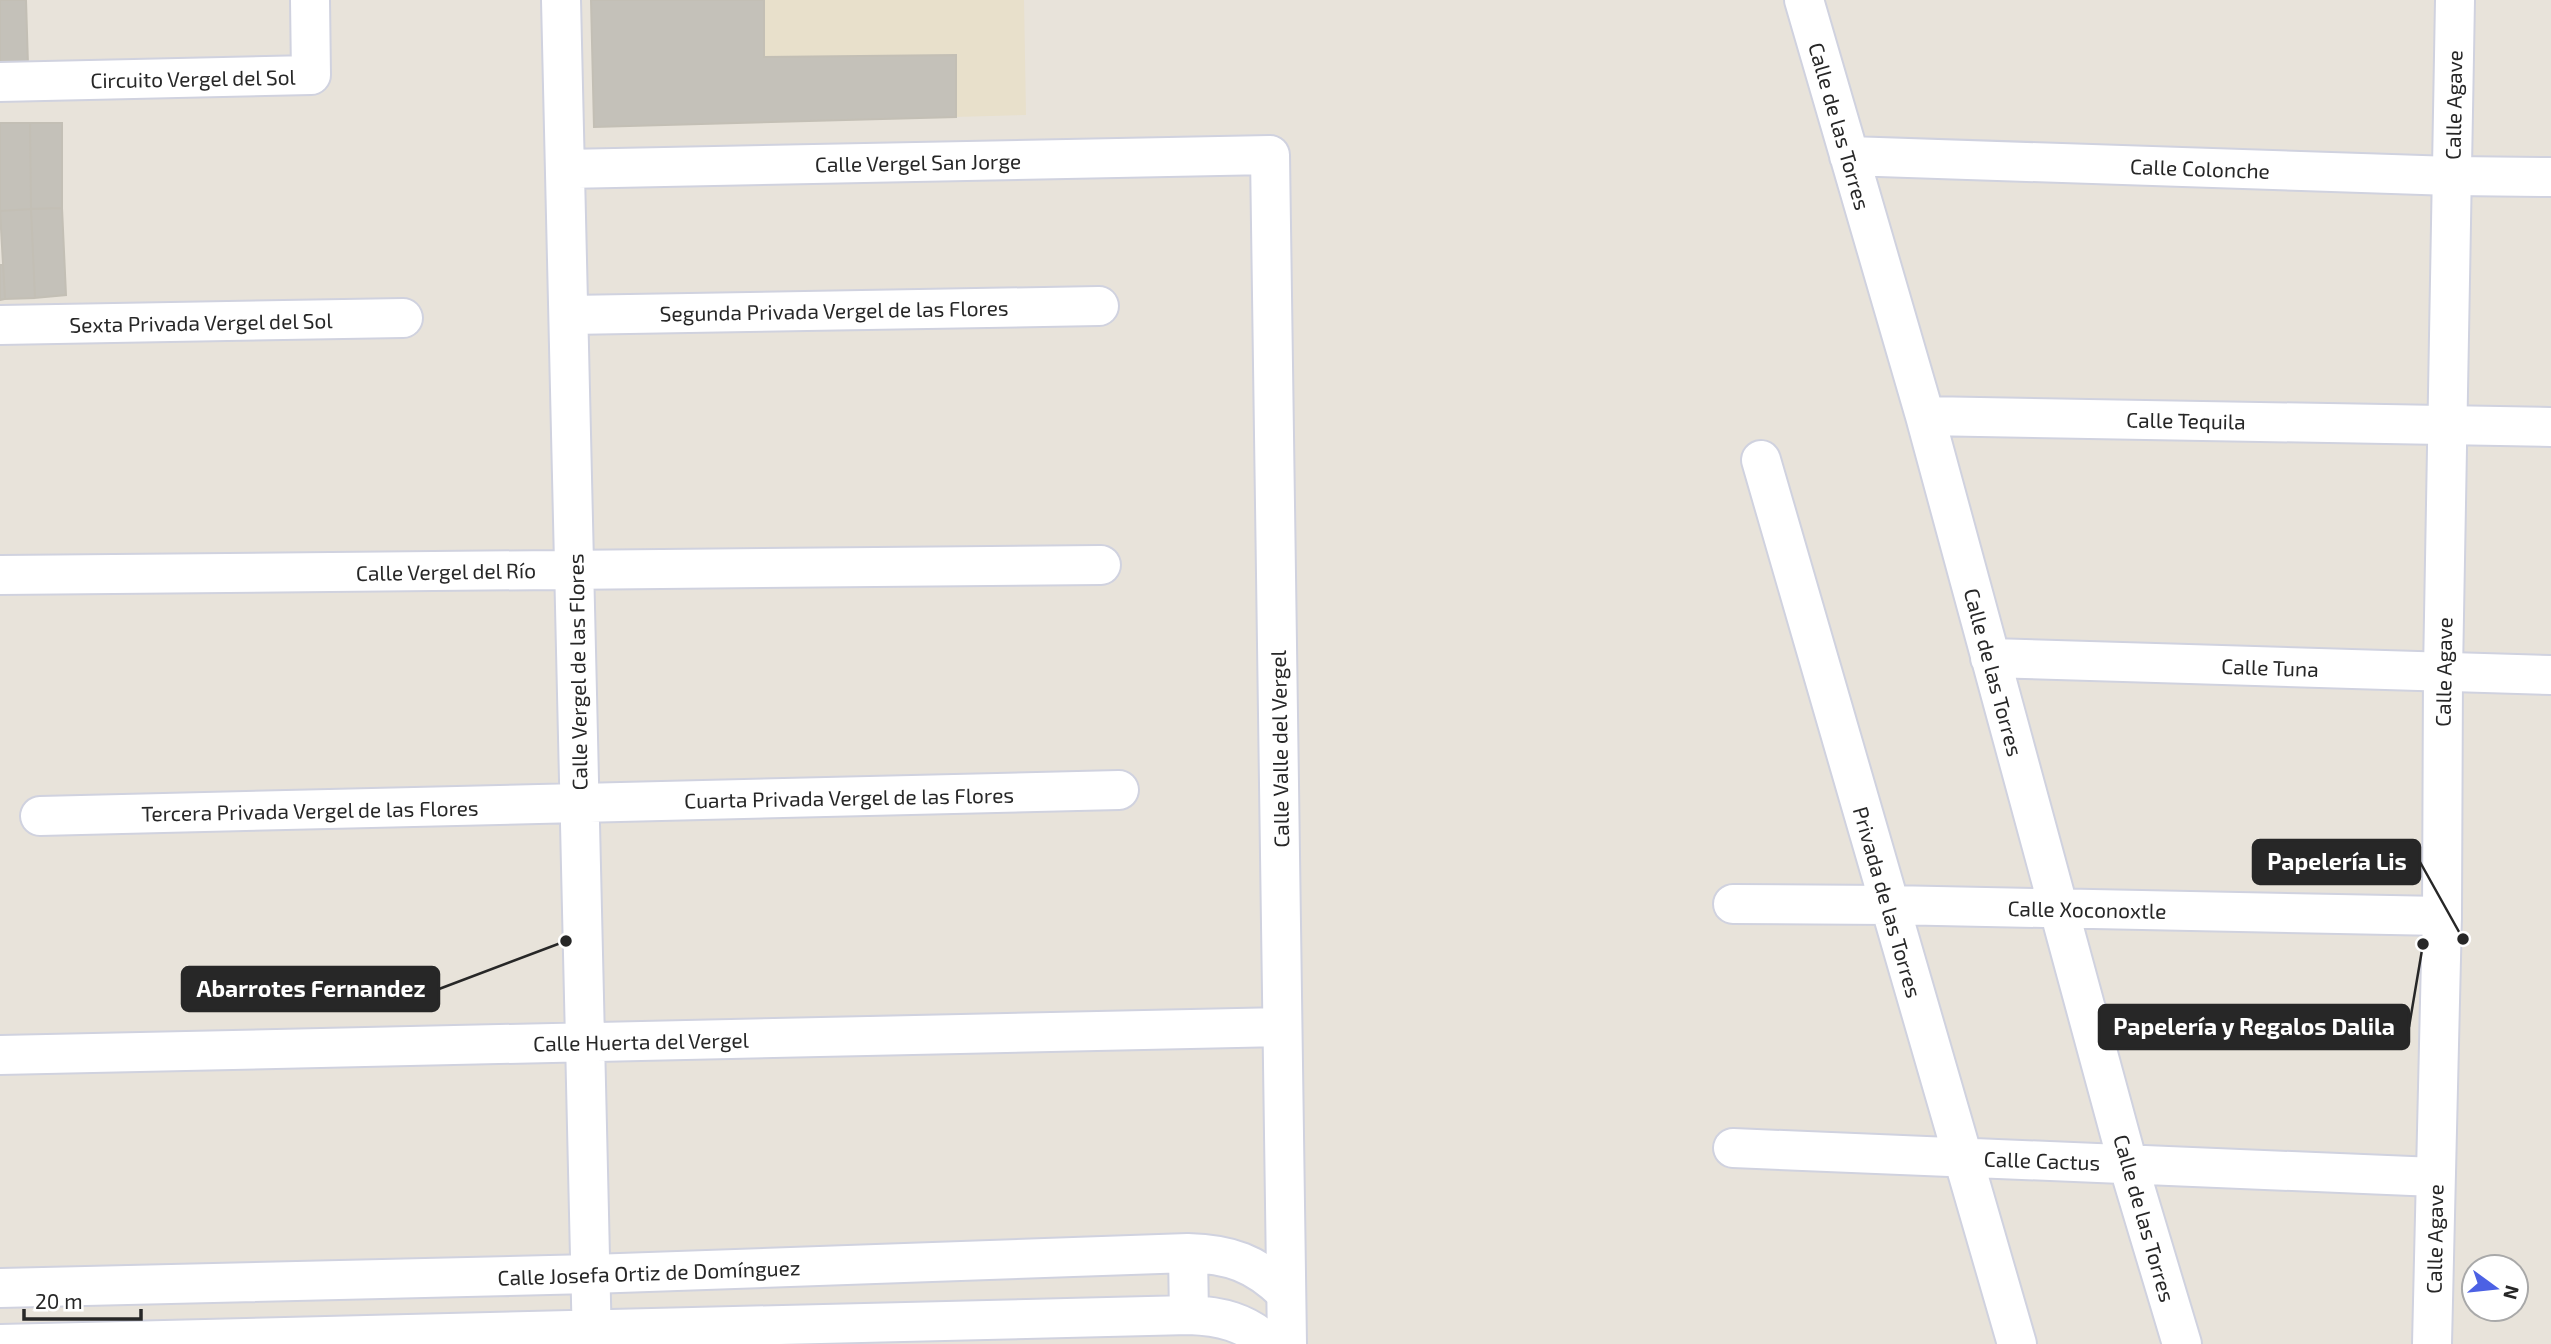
<svg xmlns="http://www.w3.org/2000/svg" width="2551" height="1344" viewBox="0 0 2551 1344" font-family="'Exo 2',sans-serif">
<style>
.education{fill:#e8e0cb}
.building{fill:#c4c1b9;stroke:#c3bfb5;stroke-width:2}
.lines{fill:none;stroke-linecap:round;stroke-linejoin:round}
.street-casing{stroke:#d0d2df;stroke-width:42}
.secondary-casing{stroke:#d0d2df;stroke-width:42}
.street{stroke:#fff;stroke-width:38}
.secondary{stroke:#fff;stroke-width:38}
.labels{text-anchor:middle;dominant-baseline:central;stroke-width:5;stroke-linejoin:round;paint-order:stroke}
.street-label{font-size:21px;fill:#272727;stroke:#fff}
.leader{fill:none;stroke:#272727;stroke-width:2.5}
.callout-dot{fill:#272727;stroke:#fff;stroke-width:2.5}
.callout{fill:#272727;stroke:#272727;stroke-width:2.5}
.callout-label{font-size:23px;text-anchor:middle;font-weight:bold;fill:#fff}
</style>
<rect width="100%" height="100%" fill="#e8e3da"/>
<path class="education" d="M 591,0 L 1024,0 L 1026,115 L 594,127 Z"/>
<path class="building" d="M 0,0 L 26,0 L 28,65 L 0,66 Z
M 591,0 L 764,0 L 764,57 L 956,55 L 956,117 L 594,127 Z
M 0,123 L 30,123 L 31,209 L 0,211 Z
M 30,123 L 62,123 L 62,208 L 31,209 Z
M 62,208 L 66,295 L 35,298 L 31,209 Z
M 31,209 L 35,298 L 5,299 L 0,211 Z
M 0,265 L 3,265 L 5,299 L 0,300 Z"/>
<g class="lines">
<g class="street-casing">
<path id="street" d="M 561,0 L 592,1344
M 1804,0 L 1925,416 L 2128,1164 L 2182,1344
M 0,82 L 311,75 L 310,0
M 1849,156 L 2452,176 L 2551,177
M 565,169 L 1270,155 L 1287,1344
M 569,315 L 1099,306
M 0,325 L 403,318
M 1925,416 L 2551,427
M 1761,460 L 2017,1344
M 0,575 L 1101,565
M 1990,658 L 2551,675
M 40,816 L 1119,790
M 1733,904 L 1889,905 L 2442,916
M 0,1055 L 1282,1027
M 1733,1148 L 2435,1177"/>
</g>
<g class="secondary-casing">
<path id="secondary" d="M 1188,1253 L 1189,1315
M 0,1288 L 591,1274 L 1188,1253 C 1229,1254 1256,1263 1286,1293
M 0,1344 L 1189,1315 C 1220,1316 1246,1322 1269,1344
M 2432,1344 L 2442,916 L 2443,672 L 2455,0"/>
</g>
<use href="#street" class="street"/>
<use href="#secondary" class="secondary"/>
</g>
<g class="labels">
<g class="street-label">
<text transform="translate(193 78) rotate(-1)">Circuito Vergel del Sol</text>
<text transform="translate(2453 105) rotate(-89)">Calle Agave</text>
<text transform="translate(1840 126) rotate(74)">Calle de las Torres</text>
<text transform="translate(918 162) rotate(-1)">Calle Vergel San Jorge</text>
<text transform="translate(2200 168) rotate(2)">Calle Colonche</text>
<text transform="translate(834 310) rotate(-1)">Segunda Privada Vergel de las Flores</text>
<text transform="translate(201 322) rotate(-1)">Sexta Privada Vergel del Sol</text>
<text transform="translate(2186 420) rotate(1)">Calle Tequila</text>
<text transform="translate(446 571) rotate(-1)">Calle Vergel del Río</text>
<text transform="translate(2270 667) rotate(2)">Calle Tuna</text>
<text transform="translate(577 672) rotate(-91)">Calle Vergel de las Flores</text>
<text transform="translate(1994 672) rotate(75)">Calle de las Torres</text>
<text transform="translate(2443 672) rotate(-89)">Calle Agave</text>
<text transform="translate(1279 749) rotate(-91)">Calle Valle del Vergel</text>
<text transform="translate(849 797) rotate(-1)">Cuarta Privada Vergel de las Flores</text>
<text transform="translate(310 810) rotate(-1)">Tercera Privada Vergel de las Flores</text>
<text transform="translate(1888 902) rotate(74)">Privada de las Torres</text>
<text transform="translate(2087 909) rotate(1)">Calle Xoconoxtle</text>
<text transform="translate(641 1041) rotate(-1)">Calle Huerta del Vergel</text>
<text transform="translate(2042 1160) rotate(2)">Calle Cactus</text>
<text transform="translate(2145 1218) rotate(74)">Calle de las Torres</text>
<text transform="translate(2434 1239) rotate(-89)">Calle Agave</text>
<text transform="translate(649 1272) rotate(-2)">Calle Josefa Ortiz de Domínguez</text>
</g>
</g>
<path class="leader" d="M2463 939L2420 862M566 941L439 989M2423 944L2409 1027"/>
<g class="callout-dot">
<circle cx="2463" cy="939" r="7"/>
<circle cx="566" cy="941" r="7"/>
<circle cx="2423" cy="944" r="7"/>
</g>
<g class="callout">
<rect x="2253" y="840" width="167" height="44" rx="7"/>
<rect x="182" y="967" width="257" height="44" rx="7"/>
<rect x="2099" y="1005" width="310" height="44" rx="7"/>
</g>
<g class="callout-label">
<text x="2337" y="870">Papelería Lis</text>
<text x="311" y="997">Abarrotes Fernandez</text>
<text x="2254" y="1035">Papelería y Regalos Dalila</text>
</g>
<g transform="translate(2495 1288) rotate(105)"><circle r="33" fill="#ffffff" stroke="#a9a9a9" stroke-width="2"/>
<path d="M0-5L12 26L0 18L-12 26Z" fill="#4c61e4"/>
<text y="-10" font-size="19" font-weight="bold" text-anchor="middle" fill="#272727">N</text>
</g>
<path d="M24 1309v10h117v-10" fill="none" stroke="#272727" stroke-width="3.5"/>
<text x="35" y="1309" font-size="21" fill="#272727" stroke="#ffffff" stroke-width="5" paint-order="stroke">20 m</text>
</svg>
